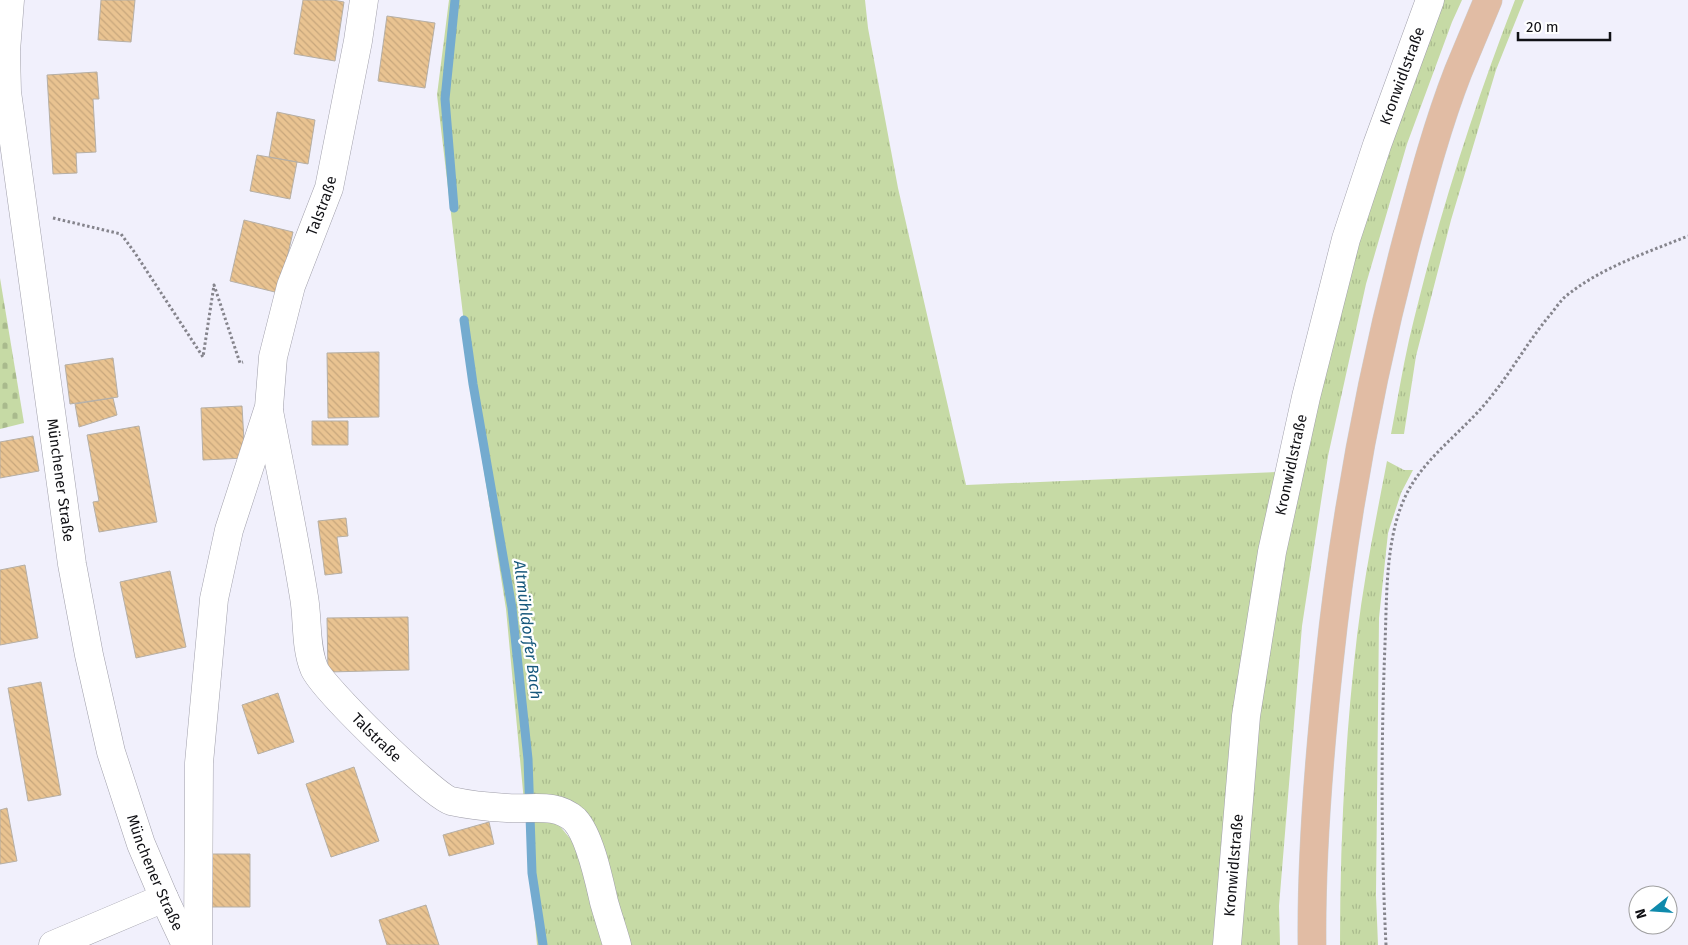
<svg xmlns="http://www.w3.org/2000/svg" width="1688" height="945" viewBox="0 0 1688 945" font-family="'Fira Sans',sans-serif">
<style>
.grass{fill:url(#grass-tufts)}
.cemetery{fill:url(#cemetery-stones)}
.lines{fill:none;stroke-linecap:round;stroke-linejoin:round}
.stream{stroke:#74abcf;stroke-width:9}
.building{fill:url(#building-back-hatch);stroke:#b6afa5}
.minor-casing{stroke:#a09faa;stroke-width:29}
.major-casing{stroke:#cfcfd0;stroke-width:29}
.path{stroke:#85848c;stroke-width:3;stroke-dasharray:2.5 2.5;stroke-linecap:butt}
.minor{stroke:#fff;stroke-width:28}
.major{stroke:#e1bca4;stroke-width:28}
.labels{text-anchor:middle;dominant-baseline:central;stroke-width:4.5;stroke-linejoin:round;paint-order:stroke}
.street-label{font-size:15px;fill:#111115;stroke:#fff}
.water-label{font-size:16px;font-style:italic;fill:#17587c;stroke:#fff}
</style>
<defs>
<pattern id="grass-tufts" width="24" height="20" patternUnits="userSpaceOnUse" patternTransform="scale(1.25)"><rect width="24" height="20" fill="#c6daa5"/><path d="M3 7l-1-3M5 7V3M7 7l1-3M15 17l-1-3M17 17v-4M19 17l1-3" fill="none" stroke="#a9ba8d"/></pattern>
<pattern id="cemetery-stones" width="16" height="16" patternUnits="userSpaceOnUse" patternTransform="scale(1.25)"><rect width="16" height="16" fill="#c6daa5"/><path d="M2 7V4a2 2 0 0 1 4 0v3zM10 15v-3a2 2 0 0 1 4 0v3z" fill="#a9ba8d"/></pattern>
<pattern id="building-back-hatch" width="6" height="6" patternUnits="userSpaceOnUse" patternTransform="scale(1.25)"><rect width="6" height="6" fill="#e9c391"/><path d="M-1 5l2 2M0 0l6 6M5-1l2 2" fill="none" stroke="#c7a67c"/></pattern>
</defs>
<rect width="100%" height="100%" fill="#f1f0fc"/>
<path class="grass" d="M 449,0 L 865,0 L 868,28 L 898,188 L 966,485 L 1278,472 L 1217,945 L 626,945 L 595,839 L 524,802 L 506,609 L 474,408 L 437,95 Z
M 1436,0 L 1462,0 L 1452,22 L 1407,144 L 1366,284 L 1328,456 L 1302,626 L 1279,906 L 1280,945 L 1237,945 L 1250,730 L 1280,559 L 1343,279 Z
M 1515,0 L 1524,0 L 1496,70 L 1451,220 L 1416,356 L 1404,434 L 1391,434 C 1397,403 1402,371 1409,340 C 1436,225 1472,111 1515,0 Z
M 1387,461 L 1404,470 L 1413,470 L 1401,493 L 1388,533 L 1379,618 L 1376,895 L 1378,945 L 1340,945 C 1340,842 1345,739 1357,636 C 1364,577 1376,519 1387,461 Z
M 547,817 L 558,824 L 579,849 L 608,945 L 537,945 L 526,819 Z"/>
<path class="cemetery" d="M 0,278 L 24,423 L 0,429 Z"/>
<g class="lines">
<path class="stream" d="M 454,208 L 445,99 L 455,0
M 464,320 L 473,384 L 512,608 L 528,759 L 532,873 L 543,945"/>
</g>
<path class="building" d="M 101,0 L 135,0 L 131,42 L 98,40 Z
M 303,0 L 333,0 L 344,2 L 335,61 L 294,54 Z
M 387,16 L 435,23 L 425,88 L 378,81 Z
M 97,72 L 99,99 L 93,99 L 96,152 L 76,153 L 77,173 L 53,174 L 47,75 Z
M 277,112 L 315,120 L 308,164 L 269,157 Z
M 257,155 L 297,162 L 290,199 L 250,191 Z
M 244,220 L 293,232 L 279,293 L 230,281 Z
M 379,352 L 379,417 L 328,418 L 327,353 Z
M 113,358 L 118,397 L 70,404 L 65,365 Z
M 113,398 L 117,415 L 79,427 L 75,404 Z
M 242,406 L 245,458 L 203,460 L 201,408 Z
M 312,421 L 348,421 L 348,445 L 312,445 Z
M 139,426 L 157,522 L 99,532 L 93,502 L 99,501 L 87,435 Z
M 33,436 L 39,471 L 0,478 L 0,442 Z
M 346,518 L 348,536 L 337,537 L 342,573 L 325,575 L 318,521 Z
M 25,565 L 38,638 L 0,645 L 0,570 Z
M 170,571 L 186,647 L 136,658 L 120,582 Z
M 408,617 L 409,670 L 328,672 L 327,618 Z
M 41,682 L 61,795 L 28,801 L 8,688 Z
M 278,693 L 294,742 L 258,754 L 242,705 Z
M 354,767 L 379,841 L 331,857 L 306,784 Z
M 7,808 L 17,861 L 0,864 L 0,810 Z
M 489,822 L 494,844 L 449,856 L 443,835 Z
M 208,854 L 250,854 L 250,907 L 208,907 Z
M 426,905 L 439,945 L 387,945 L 379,920 Z"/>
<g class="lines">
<g class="minor-casing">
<g id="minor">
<path id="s1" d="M 10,0 L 6,51 L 7,92 L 72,564 L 89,655 L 111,752 L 141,844 L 164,898 L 186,945"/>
<path id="s2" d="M 269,411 C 281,473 294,535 304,597 C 308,619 305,646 314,668 C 320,686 433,796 451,801 C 469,805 489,807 507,808 C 531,810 556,802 575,820 C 590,836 599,880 604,902 C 608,916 613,931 617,945"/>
<path d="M 53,945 L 164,898"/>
<path id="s3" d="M 198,945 L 199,763 L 214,599 L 229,530 L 269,407 L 273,357 L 291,286 L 329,188 L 358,41 L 364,0"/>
<path id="s4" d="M 1227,945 L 1246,716 L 1272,552 L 1306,397 L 1346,239 L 1377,145 L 1430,0"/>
</g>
</g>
<g class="major-casing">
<path id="major" d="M 1312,945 C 1311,851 1319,757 1329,664 C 1344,520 1370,379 1407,239 C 1422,183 1437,126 1458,72 C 1468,48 1478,24 1488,0"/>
</g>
<path class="path" d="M 53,218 L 121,234 L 135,253 L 203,357 L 214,285 L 240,363 L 243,362
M 1386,945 C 1381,844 1381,744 1385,644 C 1387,596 1385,536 1407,493 C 1427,454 1467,429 1493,394 C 1513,369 1529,340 1550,315 C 1555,309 1560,301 1566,296 C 1602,267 1646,253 1688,236"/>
<use href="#minor" class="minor"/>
<use href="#major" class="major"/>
</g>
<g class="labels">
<g class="street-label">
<text stroke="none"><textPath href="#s4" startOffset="890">Kronwidlstraße</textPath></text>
<text stroke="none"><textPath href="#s3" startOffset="756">Talstraße</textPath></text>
<text stroke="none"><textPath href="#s4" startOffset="485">Kronwidlstraße</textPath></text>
<text stroke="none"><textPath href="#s1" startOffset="484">Münchener Straße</textPath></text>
<text stroke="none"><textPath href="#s2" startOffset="355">Talstraße</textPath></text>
<text stroke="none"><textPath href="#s4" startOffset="80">Kronwidlstraße</textPath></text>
<text stroke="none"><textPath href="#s1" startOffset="889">Münchener Straße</textPath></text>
</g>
<g class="water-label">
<text transform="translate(528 630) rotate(83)">Altmühldorfer Bach</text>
</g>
</g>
<g transform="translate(1653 910) rotate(253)"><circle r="24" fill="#ffffff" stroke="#a0a0a1"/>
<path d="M0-4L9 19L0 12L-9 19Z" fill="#0f8aac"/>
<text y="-8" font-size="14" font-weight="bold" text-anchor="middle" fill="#111115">N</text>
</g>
<path d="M1518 32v8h92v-8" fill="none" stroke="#111115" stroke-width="2.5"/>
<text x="1526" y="32" font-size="15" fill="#111115" stroke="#ffffff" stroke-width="4" paint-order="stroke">20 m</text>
</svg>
